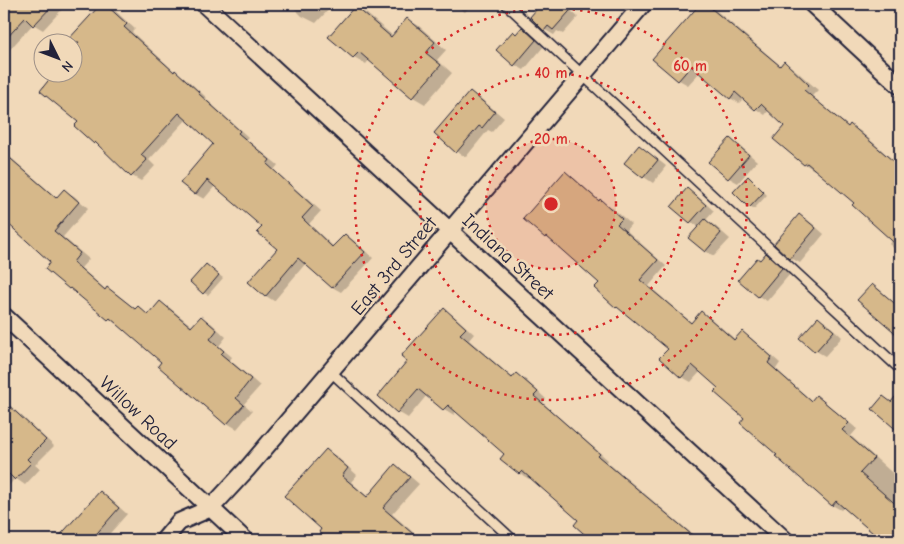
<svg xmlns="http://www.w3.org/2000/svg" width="904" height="544" viewBox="0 0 904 544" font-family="'Comic Neue',sans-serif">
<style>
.shadow{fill:#0003}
.building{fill:#d6b88a;stroke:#22223b}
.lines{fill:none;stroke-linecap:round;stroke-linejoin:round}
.lane-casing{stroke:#22223b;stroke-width:12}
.street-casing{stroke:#22223b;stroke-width:20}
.lane{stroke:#f1d9b9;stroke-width:9}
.street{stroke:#f1d9b9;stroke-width:16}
.ring{fill:none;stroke:#d62828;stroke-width:2.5;stroke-dasharray:2.5 5}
.labels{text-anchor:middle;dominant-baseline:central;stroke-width:5;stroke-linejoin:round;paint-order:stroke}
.street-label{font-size:19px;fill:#22223b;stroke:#f1d9b9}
.centre{fill:#d62828;stroke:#f1d9b9;stroke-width:2.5}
.ring-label{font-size:15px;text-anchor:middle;font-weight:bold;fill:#d62828;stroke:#f1d9b9;stroke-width:5;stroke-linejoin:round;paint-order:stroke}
</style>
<rect width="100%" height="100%" fill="#f1d9b9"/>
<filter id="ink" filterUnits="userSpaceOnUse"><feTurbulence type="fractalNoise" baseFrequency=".02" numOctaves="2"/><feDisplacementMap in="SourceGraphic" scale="10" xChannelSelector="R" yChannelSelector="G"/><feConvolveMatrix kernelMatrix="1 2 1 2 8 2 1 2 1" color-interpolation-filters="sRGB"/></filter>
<g filter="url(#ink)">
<path class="shadow" d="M 11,4 L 67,4 L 43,30 L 33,24 L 4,56 L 4,11 Z
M 103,4 L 112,8 L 135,29 L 132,32 L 175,72 L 184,77 L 207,98 L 206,99 L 248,137 L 246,139 L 278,165 L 274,170 L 321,211 L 309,224 L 334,247 L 345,235 L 353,240 L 373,258 L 341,292 L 332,287 L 306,263 L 274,301 L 266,296 L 279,249 L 264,227 L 215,186 L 204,199 L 195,194 L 215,144 L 187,119 L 149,160 L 155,166 L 141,181 L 132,176 L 102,147 L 95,143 L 76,126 L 80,122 L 72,72 L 72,42 L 67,42 Z
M 290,4 L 334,4 L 316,23 L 302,16 Z
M 453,4 L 472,4 L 465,12 Z
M 543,4 L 563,4 L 578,17 L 563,34 L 557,31 L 554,35 L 545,30 L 531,17 Z
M 702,4 L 706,4 L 712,7 L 781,66 L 784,63 L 793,68 L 818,90 L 812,96 L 849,127 L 851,126 L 860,131 L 894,161 L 900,164 L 900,254 L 889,244 L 893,239 L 856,203 L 815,169 L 814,170 L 805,164 L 775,139 L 786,126 L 769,110 L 765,115 L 756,109 L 744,98 L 739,103 L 730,98 L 700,72 L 688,85 L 679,80 L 654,59 Z
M 355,7 L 367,14 L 393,36 L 407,19 L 419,26 L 446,50 L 437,60 L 452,73 L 425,104 L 413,97 L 370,59 L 366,64 L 354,57 L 330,37 Z
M 522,29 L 531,34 L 544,46 L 524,70 L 515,65 L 517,35 Z
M 470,92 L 479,97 L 504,118 L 492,132 L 488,130 L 466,157 L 457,152 Z
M 730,140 L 739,145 L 757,161 L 738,183 L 729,178 L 710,162 Z
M 639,146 L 648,152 L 666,166 L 653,183 L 644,177 L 626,162 Z
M 4,154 L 10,157 L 57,198 L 64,190 L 74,196 L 88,208 L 63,237 L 89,259 L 81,268 L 106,290 L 107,288 L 117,294 L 136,310 L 138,308 L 150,315 L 160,303 L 170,308 L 193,327 L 201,318 L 211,323 L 226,337 L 219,346 L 232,357 L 230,360 L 260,386 L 244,404 L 252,411 L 237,429 L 227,423 L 163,362 L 119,325 L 109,319 L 77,293 L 69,288 L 52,262 L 4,214 Z
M 565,173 L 574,178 L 600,201 L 610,206 L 631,224 L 626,230 L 666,266 L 649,286 L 692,323 L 701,313 L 710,318 L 736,340 L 742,333 L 751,338 L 780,363 L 776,369 L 812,401 L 816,396 L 825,402 L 857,429 L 851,436 L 899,479 L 900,478 L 900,540 L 882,540 L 844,507 L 841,510 L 832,505 L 778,455 L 719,387 L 701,371 L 691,382 L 682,377 L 661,358 L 670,348 L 601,283 L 555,243 L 545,237 Z
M 748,178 L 752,180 L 767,195 L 754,209 L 750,206 Z
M 687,190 L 696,195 L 714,211 L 706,220 L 714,225 L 730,239 L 714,256 L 705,251 L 699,227 L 691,222 Z
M 799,215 L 808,220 L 824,234 L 800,263 L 791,258 L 775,243 Z
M 766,255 L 775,260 L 790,274 L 767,301 L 758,296 L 760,262 Z
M 210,268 L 223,278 L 208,295 L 204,293 Z
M 872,285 L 879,289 L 900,308 L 900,339 L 892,332 L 893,330 Z
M 444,310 L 453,315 L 474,334 L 469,340 L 513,378 L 516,375 L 526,380 L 546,399 L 543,403 L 608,460 L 607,462 L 697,538 L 696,540 L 593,540 L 575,525 L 580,520 L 531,477 L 529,479 L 519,473 L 506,454 L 456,411 L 454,415 L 444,409 L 427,395 L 408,418 L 398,412 L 380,396 L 409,361 Z
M 818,318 L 827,323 L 842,337 L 825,356 L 816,351 Z
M 4,400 L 54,446 L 35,465 L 40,469 L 25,485 L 15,478 L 4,492 L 4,451 L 9,446 L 4,442 Z
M 326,450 L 336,456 L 357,475 L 351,482 L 368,497 L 395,466 L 405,472 L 419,484 L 392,514 L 422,540 L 330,540 L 320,532 L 323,529 Z
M 100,493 L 109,498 L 127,514 L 104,540 L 58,540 Z"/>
<path class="building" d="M 9,4 L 54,4 L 33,26 L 25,18 L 4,41 L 4,10 Z
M 101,4 L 105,4 L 127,24 L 124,27 L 174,72 L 175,70 L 199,92 L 198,93 L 240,131 L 238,133 L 270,160 L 267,164 L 313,206 L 302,218 L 332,247 L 345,234 L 365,252 L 332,288 L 298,258 L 265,297 L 248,282 L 277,249 L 257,232 L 262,227 L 207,180 L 195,195 L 180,183 L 213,144 L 179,113 L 141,155 L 147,160 L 131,177 L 95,142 L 94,144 L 74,126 L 78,122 L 40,91 L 55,72 L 72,72 L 72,51 L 79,42 L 66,42 Z
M 541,4 L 576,4 L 553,30 L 548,26 L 544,31 L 530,17 Z
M 700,4 L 706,4 L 780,66 L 784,61 L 809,85 L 804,90 L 848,127 L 850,124 L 900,167 L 900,248 L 852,205 L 854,203 L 807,163 L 804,165 L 773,139 L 784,126 L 761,104 L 755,110 L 735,92 L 730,99 L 691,66 L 678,81 L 652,59 Z
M 355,6 L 391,37 L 407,18 L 435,42 L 426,53 L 441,65 L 412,98 L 359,52 L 353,58 L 328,37 Z
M 522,27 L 536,40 L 514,66 L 496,50 L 513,31 L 516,34 Z
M 470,91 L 495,112 L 482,128 L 479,126 L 456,153 L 434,133 Z
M 730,138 L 749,155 L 728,179 L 708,162 Z
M 639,145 L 658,160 L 643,178 L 624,163 Z
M 4,153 L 56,198 L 64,189 L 79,202 L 54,231 L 80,253 L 73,262 L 105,290 L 107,287 L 135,309 L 138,306 L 148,315 L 160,301 L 191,327 L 201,316 L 217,330 L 210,339 L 224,351 L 221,354 L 251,379 L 236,398 L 244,405 L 226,425 L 158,366 L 161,362 L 110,318 L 108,320 L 70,288 L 69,289 L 45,269 L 50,262 L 4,220 Z
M 565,171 L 599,201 L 600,199 L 622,219 L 617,224 L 658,260 L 640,280 L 691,323 L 701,311 L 734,340 L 742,331 L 772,357 L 768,363 L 811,401 L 816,395 L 849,423 L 842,430 L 874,458 L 860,473 L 900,508 L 900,540 L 881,540 L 836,501 L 832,506 L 775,456 L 777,455 L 740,423 L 744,418 L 714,392 L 718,388 L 692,365 L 681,378 L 659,358 L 668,349 L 617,307 L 616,308 L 594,288 L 599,283 L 546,236 L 545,238 L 523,219 Z
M 748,176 L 764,192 L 749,208 L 733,192 Z
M 687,188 L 706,205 L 690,223 L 671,207 Z
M 799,214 L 816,228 L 790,259 L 774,244 Z
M 705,219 L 721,233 L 705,252 L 688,238 Z
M 766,253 L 782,268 L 758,297 L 738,280 L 757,258 L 760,260 Z
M 206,264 L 219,275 L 203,294 L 190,282 Z
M 872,284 L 900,308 L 900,337 L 857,300 Z
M 444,308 L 466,328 L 460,334 L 512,378 L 516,373 L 538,392 L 534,396 L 600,454 L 598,456 L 698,540 L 591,540 L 574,525 L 578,520 L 522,471 L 519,474 L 500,459 L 504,454 L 448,405 L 443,410 L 418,389 L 397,413 L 378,396 L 407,361 L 401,356 Z
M 818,317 L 834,331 L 815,352 L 799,338 Z
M 900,391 L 900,433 L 872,409 L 883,396 L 891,402 Z
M 4,401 L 46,440 L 27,459 L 31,463 L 15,480 L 4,469 Z
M 326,449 L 348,468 L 342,476 L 367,497 L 395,464 L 410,477 L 383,508 L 420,540 L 329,540 L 319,532 L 321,529 L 284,496 Z
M 100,491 L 119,508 L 91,540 L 56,540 Z"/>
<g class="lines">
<g class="lane-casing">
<path id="lane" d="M 506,4 L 900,369
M 330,371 L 513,540"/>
</g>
<g class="street-casing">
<path id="street" d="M 204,4 L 785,540
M 812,4 L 900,86
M 4,316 L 245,540
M 164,540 L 179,522 L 211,508 L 247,469 L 643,4"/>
</g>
<use href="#lane" class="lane"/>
<use href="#street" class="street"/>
</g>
</g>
<circle cx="551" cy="204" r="65" fill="#d62828" fill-opacity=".12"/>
<g class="ring">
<circle cx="551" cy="204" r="65"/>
<circle cx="551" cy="204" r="131"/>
<circle cx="551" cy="204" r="196"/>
</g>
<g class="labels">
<g class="street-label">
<text transform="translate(508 257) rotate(43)">Indiana Street</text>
<text transform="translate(394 266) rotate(-50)">East 3rd Street</text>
<text transform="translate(138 413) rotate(43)">Willow Road</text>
</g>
</g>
<circle cx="551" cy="204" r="8" class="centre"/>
<g class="ring-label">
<text x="690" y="71">60 m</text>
<text x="551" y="78">40 m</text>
<text x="551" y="144">20 m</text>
</g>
<rect width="904" height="544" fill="none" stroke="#f1d9b9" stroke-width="20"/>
<rect x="10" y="10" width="884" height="524" fill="none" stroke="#22223b" stroke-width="2" filter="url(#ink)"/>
<g transform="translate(58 58) rotate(132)"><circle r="24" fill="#f1d9b9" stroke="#9e9087"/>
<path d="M0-4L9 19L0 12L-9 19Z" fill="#22223b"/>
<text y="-8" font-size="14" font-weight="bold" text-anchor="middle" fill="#22223b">N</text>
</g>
</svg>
